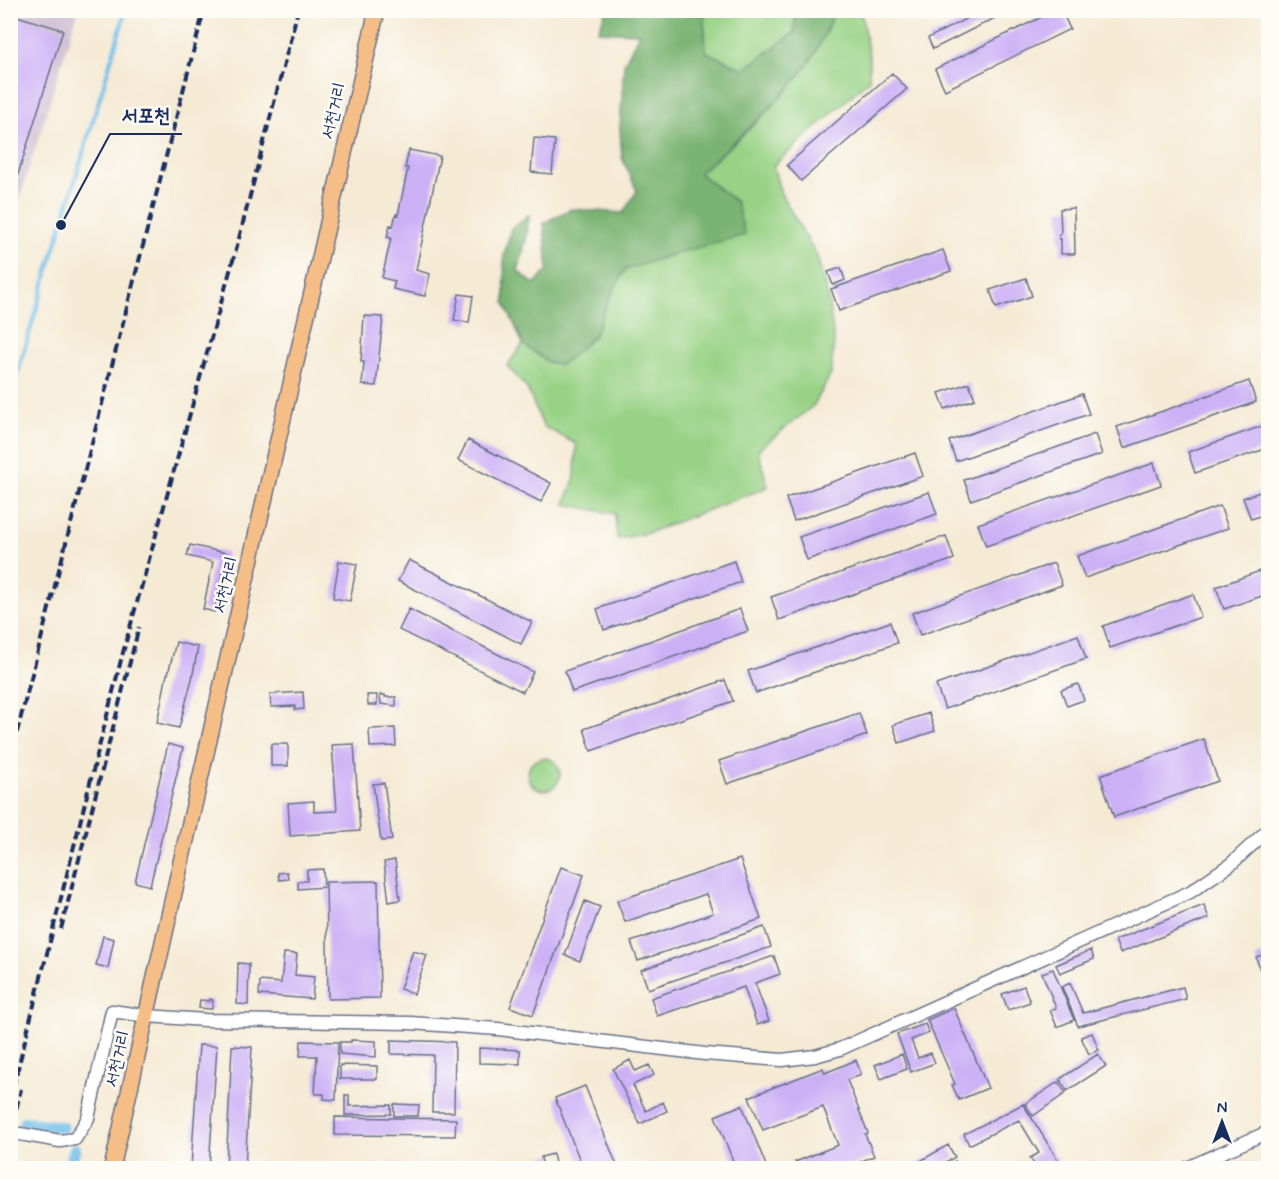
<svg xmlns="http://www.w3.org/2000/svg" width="1279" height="1179" viewBox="0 0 1279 1179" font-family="Mynerve,'Poor Story',sans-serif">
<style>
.industrial{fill:#cebed2}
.green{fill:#98d285;stroke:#5a8072;stroke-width:1.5}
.forest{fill:#7ab472;stroke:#4a7268;stroke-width:1.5}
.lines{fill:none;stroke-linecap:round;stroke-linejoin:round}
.stream{stroke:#6ebee9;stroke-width:4}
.canal{stroke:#6ebee9;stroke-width:12}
.building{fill:#ccb0f6}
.minor-tunnel{stroke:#c9c5bc;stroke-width:12;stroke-dasharray:12 6;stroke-linecap:butt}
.minor-casing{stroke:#677087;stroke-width:15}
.major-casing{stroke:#677087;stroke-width:18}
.minor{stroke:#fff;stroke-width:12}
.major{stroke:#f6be87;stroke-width:15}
.rail{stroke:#1b2f5e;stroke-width:4;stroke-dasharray:9 4.5;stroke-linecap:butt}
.labels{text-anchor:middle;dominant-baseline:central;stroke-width:5;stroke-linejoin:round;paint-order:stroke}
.street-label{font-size:18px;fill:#1b2f5e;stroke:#fdfcf7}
.leader{fill:none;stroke:#1b2f5e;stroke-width:2}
.callout-dot{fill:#1b2f5e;stroke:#fdfcf7;stroke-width:2}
.callout-label{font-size:20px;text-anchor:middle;font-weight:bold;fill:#1b2f5e;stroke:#fdfcf7;stroke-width:5;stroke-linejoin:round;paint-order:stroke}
</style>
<rect width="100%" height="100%" fill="#fdfcf7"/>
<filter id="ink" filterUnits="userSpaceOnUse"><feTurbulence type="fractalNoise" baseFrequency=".0167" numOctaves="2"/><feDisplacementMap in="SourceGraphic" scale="12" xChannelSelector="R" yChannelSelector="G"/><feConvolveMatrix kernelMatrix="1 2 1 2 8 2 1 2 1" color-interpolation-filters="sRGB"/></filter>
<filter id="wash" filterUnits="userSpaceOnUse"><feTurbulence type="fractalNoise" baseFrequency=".008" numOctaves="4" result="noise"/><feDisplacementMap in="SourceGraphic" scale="24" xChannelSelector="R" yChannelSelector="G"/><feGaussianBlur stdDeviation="1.35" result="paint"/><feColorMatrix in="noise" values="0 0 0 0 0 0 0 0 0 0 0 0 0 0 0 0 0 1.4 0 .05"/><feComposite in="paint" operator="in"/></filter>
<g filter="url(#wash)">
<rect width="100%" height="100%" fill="#f5ead4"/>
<path class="industrial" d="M 11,11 L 78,11 L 11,226 Z"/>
<path class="green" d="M 707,11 L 796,11 L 794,33 L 744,69 L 706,52 L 704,19 Z
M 835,11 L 861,11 L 869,56 L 869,80 L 773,166 L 781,194 L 817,256 L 828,298 L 834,340 L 831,374 L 814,405 L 758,450 L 768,487 L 648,533 L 617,539 L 615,514 L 565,504 L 575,477 L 576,444 L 543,426 L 527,388 L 507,366 L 523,344 L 548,362 L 609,299 L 624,270 L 673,254 L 736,202 L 699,173 C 739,139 780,104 810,61 C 820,46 827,27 835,11 Z
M528 774a16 16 0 1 1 32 0a16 16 0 1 1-32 0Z"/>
<path class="forest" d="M 606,11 L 707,11 L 704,19 L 706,52 L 744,69 L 794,33 L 796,11 L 835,11 C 827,27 821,46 810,61 C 780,104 738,138 699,173 L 736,202 L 745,235 L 673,254 L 625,270 L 609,299 L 594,336 L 561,365 L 548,362 L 523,344 L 505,303 L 504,255 L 511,228 L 529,215 L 527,235 L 518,271 L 534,284 L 548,270 L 544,223 L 571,209 L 623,213 L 637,191 L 622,158 L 620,129 L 624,64 L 639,33 L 598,31 Z"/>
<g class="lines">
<path class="stream" d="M 10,398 L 126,10"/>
<path class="canal" d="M 24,1122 L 62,1127
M 68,1168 L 75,1149"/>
</g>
<g id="blocks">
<path class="building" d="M 983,10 L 1011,10 L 933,49 L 928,38 Z
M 1056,10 L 1061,10 L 1070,29 L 945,90 L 935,69 Z
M 10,14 L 63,30 L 11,197 L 10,197 Z
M 892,73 L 907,89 L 801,181 L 787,165 Z
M 534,138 L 555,140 L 552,174 L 531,172 Z
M 409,150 L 440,156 L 416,270 L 430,274 L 425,296 L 393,289 L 395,281 L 382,278 L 391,238 L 387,237 L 390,225 L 393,226 L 396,214 L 398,215 L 408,168 L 405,168 Z
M 1074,208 L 1075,254 L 1061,254 L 1061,239 L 1059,239 L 1059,234 L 1061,234 L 1060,209 Z
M 943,250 L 951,271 L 839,311 L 831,289 Z
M 841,268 L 845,280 L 833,285 L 828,272 Z
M 1026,278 L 1032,296 L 996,308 L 990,290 Z
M 459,294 L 473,296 L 469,323 L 454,320 Z
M 364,316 L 383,317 L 376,386 L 362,385 L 364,362 L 361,362 Z
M 1249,381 L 1256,402 L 1124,448 L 1117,427 Z
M 969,383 L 975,399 L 945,409 L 939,393 Z
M 1082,394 L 1089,414 L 956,461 L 949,441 Z
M 1268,424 L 1268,448 L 1195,473 L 1188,452 Z
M 1095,434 L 1102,454 L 971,500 L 964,480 Z
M 468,440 L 551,483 L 541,502 L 458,460 Z
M 915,453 L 923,476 L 794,521 L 786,498 Z
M 1154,463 L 1161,485 L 986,546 L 978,524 Z
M 1268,489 L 1268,513 L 1251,519 L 1243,498 Z
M 929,492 L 937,514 L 807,560 L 799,537 Z
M 1220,506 L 1228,528 L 1085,578 L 1077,556 Z
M 946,536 L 954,559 L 779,620 L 771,597 Z
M 190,545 L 227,553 L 214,612 L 203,609 L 213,562 L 187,556 Z
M 409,560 L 532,622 L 521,644 L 398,581 Z
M 339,561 L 357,564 L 350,601 L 333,598 Z
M 734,561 L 741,582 L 604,630 L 597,609 Z
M 1054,563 L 1062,585 L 920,635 L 912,613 Z
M 1268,568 L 1268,594 L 1224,609 L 1216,587 Z
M 1193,594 L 1201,617 L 1110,648 L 1103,626 Z
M 409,609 L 533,672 L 523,692 L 399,630 Z
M 740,609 L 748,631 L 572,692 L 565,671 Z
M 890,622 L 897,643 L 756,693 L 748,671 Z
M 1078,635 L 1086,659 L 945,709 L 936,685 Z
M 176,642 L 198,647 L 192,679 L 179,728 L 157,723 L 167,674 L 168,674 Z
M 725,680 L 733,701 L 591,751 L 584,729 Z
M 1078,684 L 1084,700 L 1067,706 L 1061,690 Z
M 303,692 L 304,709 L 295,710 L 295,706 L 271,707 L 270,694 Z
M 367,695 L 377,695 L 377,705 L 368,705 Z
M 380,695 L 385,695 L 385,697 L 396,697 L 396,706 L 381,704 Z
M 859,713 L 867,735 L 727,784 L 719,761 Z
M 929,713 L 935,731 L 899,743 L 893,725 Z
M 395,728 L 396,746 L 370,747 L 369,729 Z
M 1204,739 L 1218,781 L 1114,817 L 1100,775 Z
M 168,744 L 183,748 L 150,886 L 135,882 Z
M 271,744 L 288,744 L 288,766 L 271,766 Z
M 354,744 L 360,831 L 290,836 L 288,803 L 314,801 L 314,812 L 337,811 L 332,745 Z
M 384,783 L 392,840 L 381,841 L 373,784 Z
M 740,859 L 761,919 L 638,961 L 631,942 L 713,913 L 706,894 L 625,922 L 617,901 Z
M 395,860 L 400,900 L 389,902 L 384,862 Z
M 561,867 L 584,875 L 533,1015 L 510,1007 Z
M 323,869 L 324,887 L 298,889 L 298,881 L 307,881 L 307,870 Z
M 287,872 L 288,879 L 279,880 L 278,873 Z
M 378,881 L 380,998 L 328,999 L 326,882 Z
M 585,901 L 600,907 L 580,961 L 565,955 Z
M 1204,905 L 1209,918 L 1120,953 L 1115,940 Z
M 764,927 L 771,947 L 648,989 L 641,970 Z
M 103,936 L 114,939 L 108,968 L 96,965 Z
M 1091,950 L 1094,959 L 1060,973 L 1056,965 Z
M 413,951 L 427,955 L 414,994 L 400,989 Z
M 284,953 L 297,954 L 295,975 L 314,977 L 312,999 L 259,995 L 260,981 L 281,983 Z
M 1268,953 L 1268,968 L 1260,970 L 1256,957 Z
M 774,956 L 780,974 L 755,983 L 769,1021 L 757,1025 L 744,987 L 657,1016 L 651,998 Z
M 238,963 L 249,964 L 248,1005 L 237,1004 Z
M 1053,969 L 1074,1020 L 1057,1027 L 1050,1010 L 1056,1008 L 1042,973 Z
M 1070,983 L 1083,1013 L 1183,987 L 1186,999 L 1078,1026 L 1062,987 Z
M 1024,986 L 1030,1002 L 1008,1010 L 1002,994 Z
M 210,999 L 213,1000 L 212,1009 L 199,1008 L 200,1000 L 210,1001 Z
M 954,1008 L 988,1088 L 959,1100 L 952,1085 L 955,1084 L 927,1020 Z
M 925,1024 L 929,1033 L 911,1040 L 918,1058 L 931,1053 L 935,1063 L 911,1072 L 897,1034 Z
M 1092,1033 L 1099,1050 L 1089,1054 L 1081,1037 Z
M 351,1040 L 376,1041 L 376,1057 L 340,1054 L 340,1042 L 351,1042 Z
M 391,1040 L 455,1042 L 454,1112 L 432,1112 L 433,1055 L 391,1054 Z
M 301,1041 L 338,1042 L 336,1100 L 324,1099 L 324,1094 L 315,1094 L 317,1056 L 300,1056 Z
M 199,1045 L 217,1046 L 209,1168 L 191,1168 Z
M 232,1046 L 252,1047 L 245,1168 L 226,1168 Z
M 479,1048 L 520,1050 L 520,1064 L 479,1063 Z
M 902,1054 L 907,1069 L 881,1079 L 875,1065 Z
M 1098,1054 L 1106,1066 L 1067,1091 L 1060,1079 Z
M 630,1060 L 635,1071 L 649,1065 L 654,1075 L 633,1085 L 646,1111 L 663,1102 L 667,1111 L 640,1124 L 613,1069 Z
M 856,1060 L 861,1074 L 847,1080 L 868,1133 L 865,1134 L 874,1156 L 850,1166 L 851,1168 L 797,1168 L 795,1162 L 838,1145 L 823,1107 L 763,1130 L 749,1097 L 823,1068 L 825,1073 Z
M 340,1065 L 377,1066 L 377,1079 L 340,1079 Z
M 1058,1082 L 1066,1093 L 1033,1116 L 1025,1104 Z
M 585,1086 L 618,1168 L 583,1168 L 555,1098 Z
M 345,1095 L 349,1095 L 349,1106 L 391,1105 L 391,1114 L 345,1115 Z
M 394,1104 L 419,1105 L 418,1116 L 394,1116 Z
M 1023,1104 L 1063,1168 L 1049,1168 L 1045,1162 L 1036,1167 L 1030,1158 L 1039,1153 L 1019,1120 L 969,1145 L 964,1134 Z
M 742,1105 L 767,1168 L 736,1168 L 715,1116 Z
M 335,1117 L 456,1119 L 455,1136 L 335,1135 Z
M 948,1145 L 955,1157 L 936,1168 L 908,1168 Z
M 553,1154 L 556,1168 L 543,1168 L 541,1157 Z
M 955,1161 L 959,1168 L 942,1168 Z"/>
</g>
</g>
<g filter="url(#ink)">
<use href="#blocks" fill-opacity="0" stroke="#677087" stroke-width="1.5"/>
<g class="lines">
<path class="minor-tunnel" d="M 10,1131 L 20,1134"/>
<g class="minor-casing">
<path id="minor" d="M 20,1134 L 60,1141 L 75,1139 L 88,1118 L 112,1011 L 147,1016 L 205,1020 L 410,1023 L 498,1029 L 705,1054 L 782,1060 L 815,1056 L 840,1049 L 1190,892 L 1231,864 L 1268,830
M 1187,1168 L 1268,1132"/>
</g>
<g class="major-casing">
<path id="major" d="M 112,1168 L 181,862 L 377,10"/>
</g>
<use href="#minor" class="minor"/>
<use href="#major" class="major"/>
<path class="rail" d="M 10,759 L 204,10
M 61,929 L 139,627
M 10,1100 L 122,656 L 237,246 L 298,10
M 10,1135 L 21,1089"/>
</g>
</g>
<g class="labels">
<g class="street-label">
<text transform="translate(334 111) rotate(-77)">서천거리</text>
<text transform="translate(226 585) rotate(-77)">서천거리</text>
<text transform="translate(118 1059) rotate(-77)">서천거리</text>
</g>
</g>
<path class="leader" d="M61 225L110 134H182"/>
<circle class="callout-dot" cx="61" cy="225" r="6"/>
<g class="callout-label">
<text x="146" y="122">서포천</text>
</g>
<rect width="1279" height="1179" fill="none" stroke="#fdfcf7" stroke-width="36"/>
<g transform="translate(1222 1122)" stroke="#fdfcf7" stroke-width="4.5" paint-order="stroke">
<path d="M0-4.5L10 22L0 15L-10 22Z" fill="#1b2f5e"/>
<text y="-9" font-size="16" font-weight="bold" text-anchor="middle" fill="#1b2f5e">N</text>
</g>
</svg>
